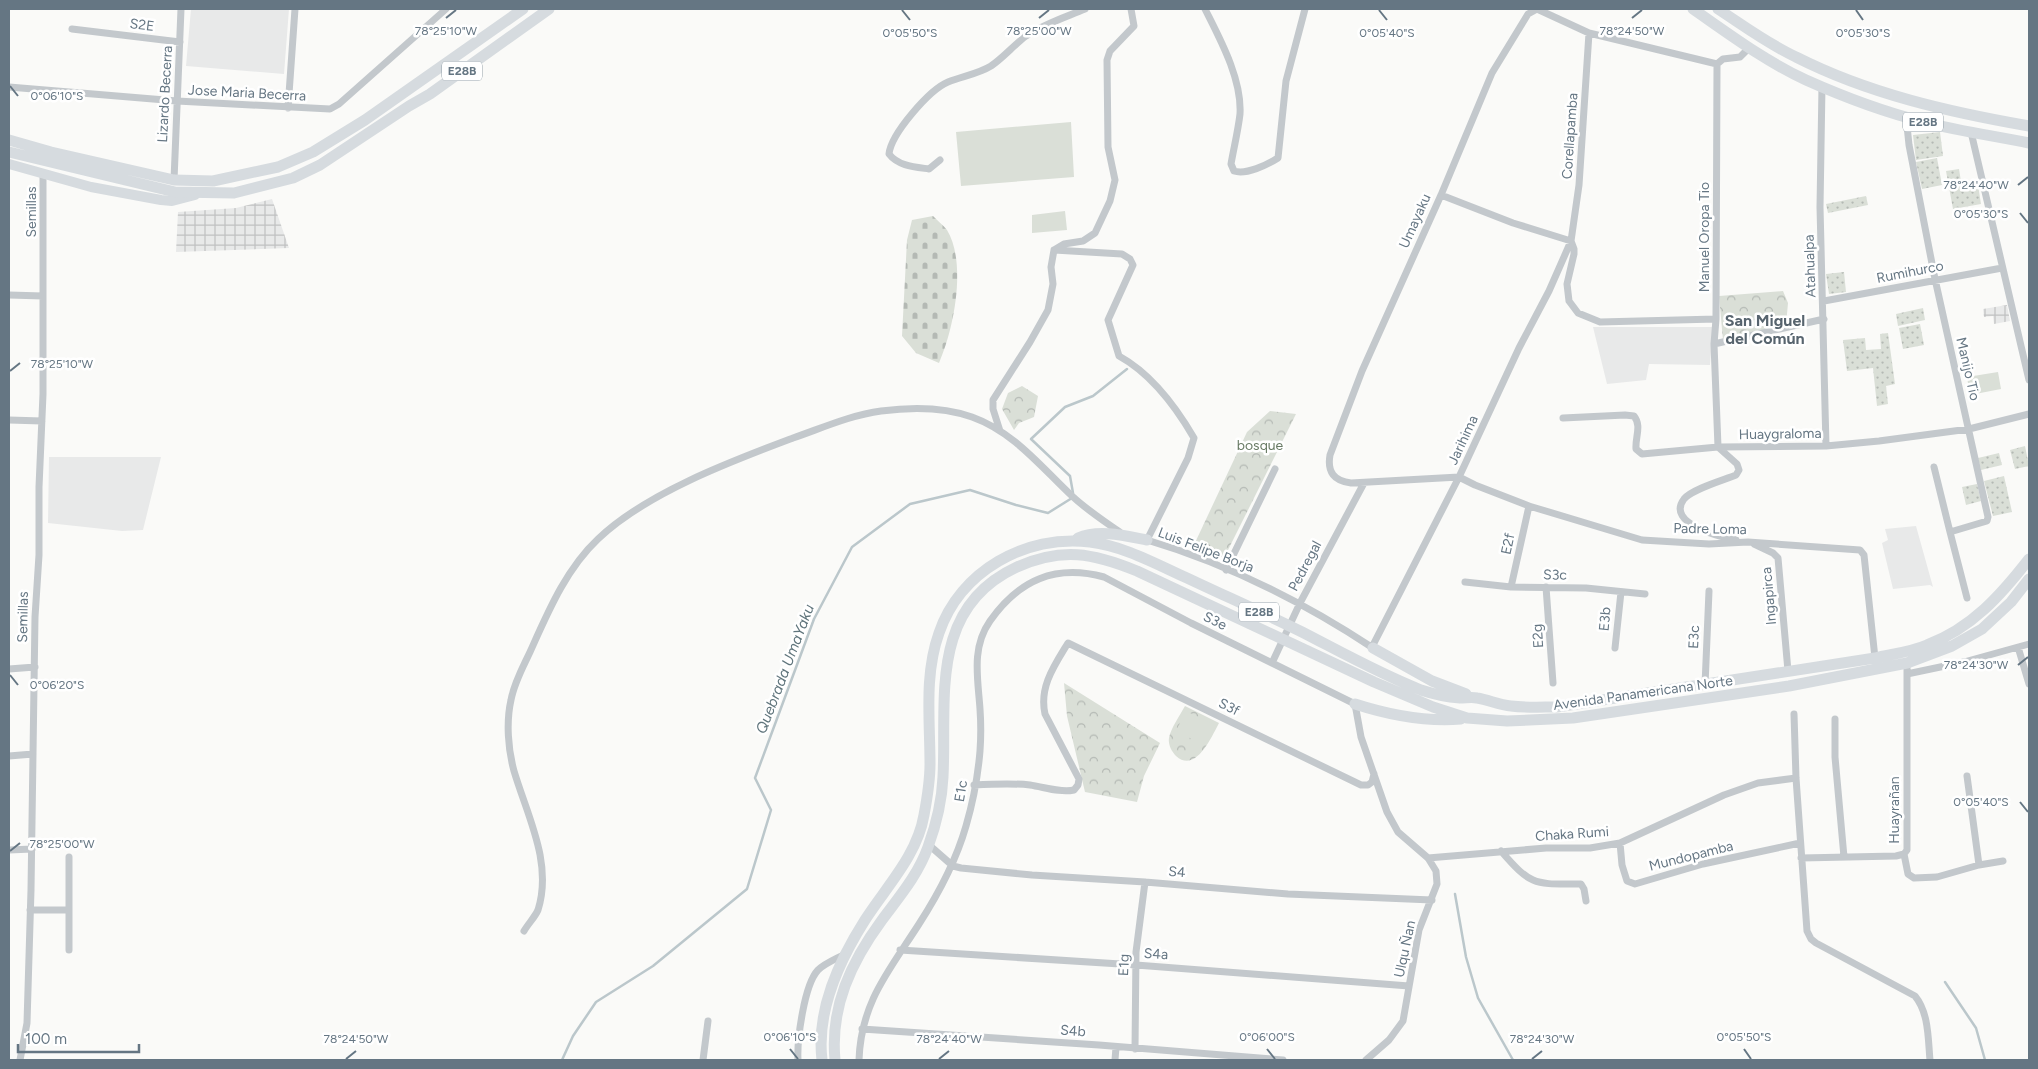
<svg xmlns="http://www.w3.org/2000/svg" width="2038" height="1069" viewBox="0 0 2038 1069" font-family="Figtree,sans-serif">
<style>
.built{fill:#e8e9e9}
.industrial{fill:url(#industrial-grid)}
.grass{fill:url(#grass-dots)}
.forest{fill:url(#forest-crowns)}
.cemetery{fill:url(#cemetery-stones)}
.pitch{fill:#dadfd7}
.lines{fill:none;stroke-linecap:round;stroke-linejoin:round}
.stream{stroke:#bbc7cb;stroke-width:2.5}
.minor{stroke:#c3c8cc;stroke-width:7}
.secondary{stroke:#d6dbdf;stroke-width:10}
.trunk{stroke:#d6dbdf;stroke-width:11}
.ticks{fill:none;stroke:#657683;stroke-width:2}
.labels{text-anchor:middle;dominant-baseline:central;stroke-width:5;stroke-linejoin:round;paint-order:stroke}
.shield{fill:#fff;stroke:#939fa8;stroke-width:1}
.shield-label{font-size:12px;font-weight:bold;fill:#657683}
.street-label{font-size:14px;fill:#657683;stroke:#fff}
.park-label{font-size:14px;fill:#687a64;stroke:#fff}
.water-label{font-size:15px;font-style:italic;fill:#60757c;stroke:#fff}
.quarter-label{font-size:16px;font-weight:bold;fill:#57646e;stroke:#fff}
.ticks-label{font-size:12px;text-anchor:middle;fill:#657683;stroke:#fff;stroke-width:5;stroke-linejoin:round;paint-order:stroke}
</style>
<defs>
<pattern id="industrial-grid" width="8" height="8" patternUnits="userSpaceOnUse" patternTransform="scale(1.25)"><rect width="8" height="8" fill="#e8e9e9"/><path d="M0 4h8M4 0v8" fill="none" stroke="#c0c1c2"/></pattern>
<pattern id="grass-dots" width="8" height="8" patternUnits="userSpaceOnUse" patternTransform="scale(1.25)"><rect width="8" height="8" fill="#dadfd7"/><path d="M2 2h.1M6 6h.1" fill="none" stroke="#b4b9b4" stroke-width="1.8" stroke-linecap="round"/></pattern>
<pattern id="forest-crowns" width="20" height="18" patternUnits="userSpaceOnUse" patternTransform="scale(1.25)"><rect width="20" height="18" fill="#dadfd7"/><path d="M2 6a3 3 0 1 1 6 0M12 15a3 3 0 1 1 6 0" fill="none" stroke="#b4b9b4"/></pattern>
<pattern id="cemetery-stones" width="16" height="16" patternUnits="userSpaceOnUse" patternTransform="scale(1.25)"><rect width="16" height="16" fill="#dadfd7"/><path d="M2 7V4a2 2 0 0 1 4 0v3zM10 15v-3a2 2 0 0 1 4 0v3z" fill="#b4b9b4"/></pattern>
</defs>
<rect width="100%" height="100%" fill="#fafaf8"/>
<path class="built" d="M 191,9 L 289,9 L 284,74 L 186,66 Z
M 1593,327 L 1713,327 L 1710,365 L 1649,364 L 1646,380 L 1607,384 Z
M 49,457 L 161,457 L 143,530 L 122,531 L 48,523 Z
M 1916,526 L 1933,587 L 1930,585 L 1893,589 L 1882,543 L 1888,540 L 1885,529 Z"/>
<path class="industrial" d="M 272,199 L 289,248 L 176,252 L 178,212 L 236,208 Z
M 2007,305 L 2010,321 L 1994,324 L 1993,316 L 1984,317 L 1983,309 Z"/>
<path class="grass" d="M 1940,132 L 1943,156 L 1916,160 L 1913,135 Z
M 1937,158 L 1942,185 L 1922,189 L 1916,162 Z
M 1959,169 L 1962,188 L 1978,185 L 1981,204 L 1953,209 L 1946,171 Z
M 1866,196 L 1868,205 L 1828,213 L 1826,204 Z
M 1844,272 L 1846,292 L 1829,294 L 1826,274 Z
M 1923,308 L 1925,320 L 1898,326 L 1896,314 Z
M 1920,324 L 1924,345 L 1903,349 L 1899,328 Z
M 1888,333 L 1895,384 L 1886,386 L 1888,404 L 1877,406 L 1873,368 L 1847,371 L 1843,340 L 1865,338 L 1866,350 L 1881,349 L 1880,334 Z
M 2025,446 L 2029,466 L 2015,469 L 2010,450 Z
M 1999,453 L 2002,465 L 1981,470 L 1978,458 Z
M 2004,476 L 2012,512 L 1993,516 L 1984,481 Z
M 1977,484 L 1981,501 L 1966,505 L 1962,487 Z"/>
<path class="forest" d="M 1783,291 L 1788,303 L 1786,325 L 1723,340 L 1719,296 Z
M 1022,386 L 1038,396 L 1034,417 L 1019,423 L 1014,430 L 1002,409 L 1008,393 Z
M 1270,411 L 1296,414 L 1224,558 L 1193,547 L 1247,432 Z
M 1064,683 L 1160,743 L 1144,776 L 1137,802 L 1085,792 L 1067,716 Z
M 1185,706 L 1219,723 C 1212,736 1196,774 1176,756 C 1171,751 1168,744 1169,738 C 1171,728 1180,715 1185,706 Z"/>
<path class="cemetery" d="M 933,216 C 937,220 943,225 947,230 C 967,263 954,329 939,363 L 916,353 L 902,336 L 907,240 L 912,220 Z"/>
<path class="pitch" d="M 1071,122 L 1074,177 L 961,186 L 956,132 Z
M 1065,211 L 1067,230 L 1032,233 L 1032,215 Z
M 1998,372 L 2001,389 L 1970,395 L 1967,377 Z
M 1186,711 L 1214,725 L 1204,745 L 1176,731 Z"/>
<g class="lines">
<path class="stream" d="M 1073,493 L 1070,476 L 1031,439 L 1065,407 L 1093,396 L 1127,369
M 1455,894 L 1466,957 L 1478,998 L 1513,1060
M 1945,982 L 1976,1028 L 1985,1060
M 562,1060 L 573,1036 L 596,1002 L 653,966 L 747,889 L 771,810 L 755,778 L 814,619 L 852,547 L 910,504 L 970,490 L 1016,505 L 1048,513 L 1072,498"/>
<path class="minor" d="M 1205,9 C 1220,39 1242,79 1240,114 C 1238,131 1234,147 1231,164 L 1234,171 C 1246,175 1267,165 1278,158 L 1286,81 L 1305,9
M 72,29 L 180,42
M 1589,33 L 1579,185 L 1571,241 L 1574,249 L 1574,254 L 1567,284 L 1569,301 L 1578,313 L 1600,322 L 1716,319
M 1717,64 L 1589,33 L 1537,9 L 1528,14 L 1492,73 L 1441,195 L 1362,371 L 1330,455 C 1327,472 1334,481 1351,483 L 1459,477 L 1475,485 L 1529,506 L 1642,540 L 1709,544 L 1748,542 L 1860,550 L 1864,555 L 1875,658
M 1717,64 L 1716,319 L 1714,344 L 1718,447 L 1737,464 L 1739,470 L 1736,475 C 1724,480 1692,489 1684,499 C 1665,524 1722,537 1736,540
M 1717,64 L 1723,59 L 1740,57 L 1749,48
M 1822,86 L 1820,207 L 1826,446
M 9,87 L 177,101 L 330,109 L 339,104 L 446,9
M 288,108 L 295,9
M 1906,116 L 1909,145 L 1935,279 L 1988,517 L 1987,521 L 1950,532 L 1967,598
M 1971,132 L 2029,380
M 940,160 L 929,169 C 915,167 898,166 889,154 C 891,134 929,90 948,82 C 963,76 978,74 991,66 C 1003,58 1014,45 1026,36 C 1044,24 1066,17 1085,9
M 174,180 L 181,9
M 1054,250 L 1122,254 L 1130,259 L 1133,265 L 1108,320 L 1119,356 C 1150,373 1176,407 1194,438 L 1188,458 L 1147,540 C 1228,564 1303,602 1373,648
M 9,295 L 43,296
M 1824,301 L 2002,268
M 1714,344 L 1824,319
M 1563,418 L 1625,415 L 1634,416 C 1642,426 1635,437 1636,449 L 1642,454 L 1718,447 L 1826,446 L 1879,441 L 1969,429 L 2029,414
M 9,420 L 42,421
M 1000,431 L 993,409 L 993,400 L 1030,342 L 1048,310 L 1053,284 L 1051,267 L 1054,250 L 1064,244 L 1083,241 L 1095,233 L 1110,201 L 1115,180 L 1108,147 L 1107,60 L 1110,51 L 1134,26 L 1131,9
M 1934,467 L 1950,532
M 1754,544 L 1773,553 L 1778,558 L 1788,671
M 1226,570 L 1275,469
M 1465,582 L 1511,587 L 1586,588 L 1645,594
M 1511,587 L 1529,506
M 1546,587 L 1553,683
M 1372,647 L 1459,477 L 1519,348 L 1549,291 L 1571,241 L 1513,223 L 1441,195
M 2018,647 L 2029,684
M 1615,648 L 1621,592
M 1272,663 L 1300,603 L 1364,483
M 9,669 L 35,667
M 1907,674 L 1964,662 L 2029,644
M 1705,685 L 1709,591
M 1794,714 L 1796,778 L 1807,931 L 1811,939 L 1816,943 L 1915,996 C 1929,1013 1928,1039 1930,1060
M 1835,719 L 1835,757 L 1844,857
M 9,756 L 33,754
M 1967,776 L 1979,865
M 974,785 C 993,784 1012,783 1030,785 C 1044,787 1060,793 1074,790 L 1078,785 L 1079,779 L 1045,714 C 1039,687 1054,666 1068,643 L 1361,785 L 1368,785 L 1372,782 L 1374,774
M 1620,843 L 1622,865 L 1627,881 L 1635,884 L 1703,864 L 1800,843
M 929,845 L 953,866 L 961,868 L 1032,875 L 1145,882 L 1288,894 L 1432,900
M 9,850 L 32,849
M 1501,851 C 1532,887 1535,884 1581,884 L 1584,889 L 1586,901
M 1904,854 L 1908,874 L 1914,878 L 1937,877 L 1979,865 L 2003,861
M 69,857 L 69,950
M 1428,858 L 1546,848 L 1590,848 L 1620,843 L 1724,795 L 1758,783 L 1796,778
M 1801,858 L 1896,856 L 1904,854 L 1907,850 L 1907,663
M 30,910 L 69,910
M 524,931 C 528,924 535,917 538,910 C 553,863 527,815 514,771 C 508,749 506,722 511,700 C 514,683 523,667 530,652 C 548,612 566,569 598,539 C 646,493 732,461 793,438 C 822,428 851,415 881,411 C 911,407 944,407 972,417 C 1014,432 1041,467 1072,496 C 1087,510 1104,521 1121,533
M 900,950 L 1136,965 L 1409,986
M 862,1029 L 1099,1045 L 1283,1060
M 1135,1049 L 1136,952 L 1145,882
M 20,1060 L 27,1023 L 31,890 L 35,617 L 39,555 L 39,487 L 43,394 L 43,173
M 703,1060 L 708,1021
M 798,1060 C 797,1040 804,985 818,970 C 825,963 836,959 845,954
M 859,1060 C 861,1002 889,971 919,924 C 939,893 956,861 966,826 C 973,802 978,775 980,751 C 981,737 981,723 980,709 C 978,679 971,648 990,621 C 1019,580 1055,564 1104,577 L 1191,623 L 1355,704 L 1361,737 L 1387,812 L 1398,832 L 1428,858 L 1436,871 L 1437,884 L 1419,930 L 1403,1021 L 1389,1040 L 1366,1060
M 1115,1060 L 1116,1047"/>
<path class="secondary" d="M 9,164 L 91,187 L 161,200 L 172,201 L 195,195"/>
<path class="trunk" d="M 1693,9 C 1729,34 1765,61 1806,80 C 1844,97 1884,112 1924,122 C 1959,131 1994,136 2029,143
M 1718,9 C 1744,26 1768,44 1796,57 C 1869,94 1949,112 2029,126
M 9,140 L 51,152 L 174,180 L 213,181 L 278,167 L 313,152 L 365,120 L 523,9
M 9,152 L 175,192 L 234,193 L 293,178 L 320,165 L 409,106 L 430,94 L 549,9
M 1078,538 C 1099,529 1126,536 1147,540
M 1373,648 L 1432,681 L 1466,694
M 1355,704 C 1389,715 1424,722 1461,719
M 822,1060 C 816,1010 839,961 865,920 C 886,887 917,856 924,815 C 927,799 930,781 930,764 C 930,720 924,675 939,633 C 960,571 1026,534 1090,542 C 1124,546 1156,564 1187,578 C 1225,596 1264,613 1302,632 C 1341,652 1380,674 1421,690 C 1433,694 1447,697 1460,698 C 1466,698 1472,697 1477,698 C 1489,700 1499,705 1511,706 C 1526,708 1542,707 1557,707 L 1875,658 C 1892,654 1911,652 1927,645 C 1972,628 2001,595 2029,559
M 835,1060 C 830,1007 851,962 882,920 C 899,897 918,875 928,847 C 936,825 942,800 943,777 C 947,700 928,608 1017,567 C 1062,547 1093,553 1137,571 L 1374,682 L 1433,707 L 1467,718 L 1507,721 L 1573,718 L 1789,686 L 1907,663 L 1952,646 L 1982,629 L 2011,602 L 2029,579"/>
</g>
<path class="ticks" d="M 902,10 L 910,20M 1379,10 L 1387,20M 1856,10 L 1863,20M 446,18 L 456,10M 1039,18 L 1049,10M 1632,18 L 1642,10M 10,86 L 18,96M 2018,185 L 2028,177M 2020,213 L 2028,223M 10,371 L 20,363M 2018,665 L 2028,657M 10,675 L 18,685M 2020,802 L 2028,812M 10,851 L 20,843M 790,1049 L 798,1059M 1267,1049 L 1275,1059M 1744,1049 L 1751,1059M 346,1059 L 356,1051M 939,1059 L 949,1051M 1532,1059 L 1542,1051"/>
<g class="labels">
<g class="shield">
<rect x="442" y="61.5" width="40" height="19" rx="4"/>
<rect x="1903" y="112.5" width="40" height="19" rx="4"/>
<rect x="1239" y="602.5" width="40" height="19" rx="4"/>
</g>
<g class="shield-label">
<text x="462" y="71">E28B</text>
<text x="1923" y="122">E28B</text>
<text x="1259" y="612">E28B</text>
</g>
<g class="street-label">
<text transform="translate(142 25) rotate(7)">S2E</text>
<text transform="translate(247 93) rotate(3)">Jose Maria Becerra</text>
<text transform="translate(165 94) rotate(-87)">Lizardo Becerra</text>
<text transform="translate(1570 136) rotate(-86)">Corellapamba</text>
<text transform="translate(31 212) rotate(-90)">Semillas</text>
<text transform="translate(1415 221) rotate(-66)">Umayaku</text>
<text transform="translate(1704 237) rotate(-90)">Manuel Oropa Tio</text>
<text transform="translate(1810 266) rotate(-92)">Atahualpa</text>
<text transform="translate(1910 272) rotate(-11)">Rumihurco</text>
<text transform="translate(1968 369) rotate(77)">Manijo Tio</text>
<text transform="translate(1780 434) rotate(-1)">Huaygraloma</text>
<text transform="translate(1463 440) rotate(-65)">Jarihima</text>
<text transform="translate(1710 529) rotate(1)">Padre Loma</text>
<text transform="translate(1508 544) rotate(-78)">E2f</text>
<text transform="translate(1206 550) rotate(21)">Luis Felipe Borja</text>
<text transform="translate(1305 566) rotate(-62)">Pedregal</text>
<text transform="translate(1555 575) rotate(1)">S3c</text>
<text transform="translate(1769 596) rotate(-95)">Ingapirca</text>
<text transform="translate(23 617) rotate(-89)">Semillas</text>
<text transform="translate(1605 619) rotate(-85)">E3b</text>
<text transform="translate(1215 621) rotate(26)">S3e</text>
<text transform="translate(1538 636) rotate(-94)">E2g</text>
<text transform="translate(1694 637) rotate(-87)">E3c</text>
<text transform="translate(1643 693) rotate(-8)">Avenida Panamericana Norte</text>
<text transform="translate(1229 707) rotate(26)">S3f</text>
<text transform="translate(961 791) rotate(-81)">E1c</text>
<text transform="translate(1894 810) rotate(-90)">Huayrañan</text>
<text transform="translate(1572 834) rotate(-4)">Chaka Rumi</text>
<text transform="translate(1691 856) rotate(-14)">Mundopamba</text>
<text transform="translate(1177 872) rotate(5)">S4</text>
<text transform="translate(1405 949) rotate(-78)">Ulqu Ñan</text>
<text transform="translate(1156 954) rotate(4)">S4a</text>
<text transform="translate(1124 965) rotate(-88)">E1g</text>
<text transform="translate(1073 1031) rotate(4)">S4b</text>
</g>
<g class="park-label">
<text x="1260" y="445">bosque</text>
</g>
<g class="water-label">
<text transform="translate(785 669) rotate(-69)">Quebrada UmaYaku</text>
</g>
<g class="quarter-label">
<text x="1765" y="320">San Miguel<tspan x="1765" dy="18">del Común</tspan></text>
</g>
</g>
<g class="ticks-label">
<text x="446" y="35">78°25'10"W</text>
<text x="1039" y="35">78°25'00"W</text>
<text x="1632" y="35">78°24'50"W</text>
<text x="910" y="37">0°05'50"S</text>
<text x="1387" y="37">0°05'40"S</text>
<text x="1863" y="37">0°05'30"S</text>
<text x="57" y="100">0°06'10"S</text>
<text x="1976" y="189">78°24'40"W</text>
<text x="1981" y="218">0°05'30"S</text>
<text x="62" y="368">78°25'10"W</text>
<text x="1976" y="669">78°24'30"W</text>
<text x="57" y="689">0°06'20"S</text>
<text x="1981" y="806">0°05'40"S</text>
<text x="62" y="848">78°25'00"W</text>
<text x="790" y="1041">0°06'10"S</text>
<text x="1267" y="1041">0°06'00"S</text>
<text x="1744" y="1041">0°05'50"S</text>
<text x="356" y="1043">78°24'50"W</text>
<text x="949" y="1043">78°24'40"W</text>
<text x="1542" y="1043">78°24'30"W</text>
</g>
<rect width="2038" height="1069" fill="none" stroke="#657683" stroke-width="20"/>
<path d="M18 1044v8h121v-8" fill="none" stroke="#657683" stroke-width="2.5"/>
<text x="25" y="1044" font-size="15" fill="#657683" stroke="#ffffff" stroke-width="4" paint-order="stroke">100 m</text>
</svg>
